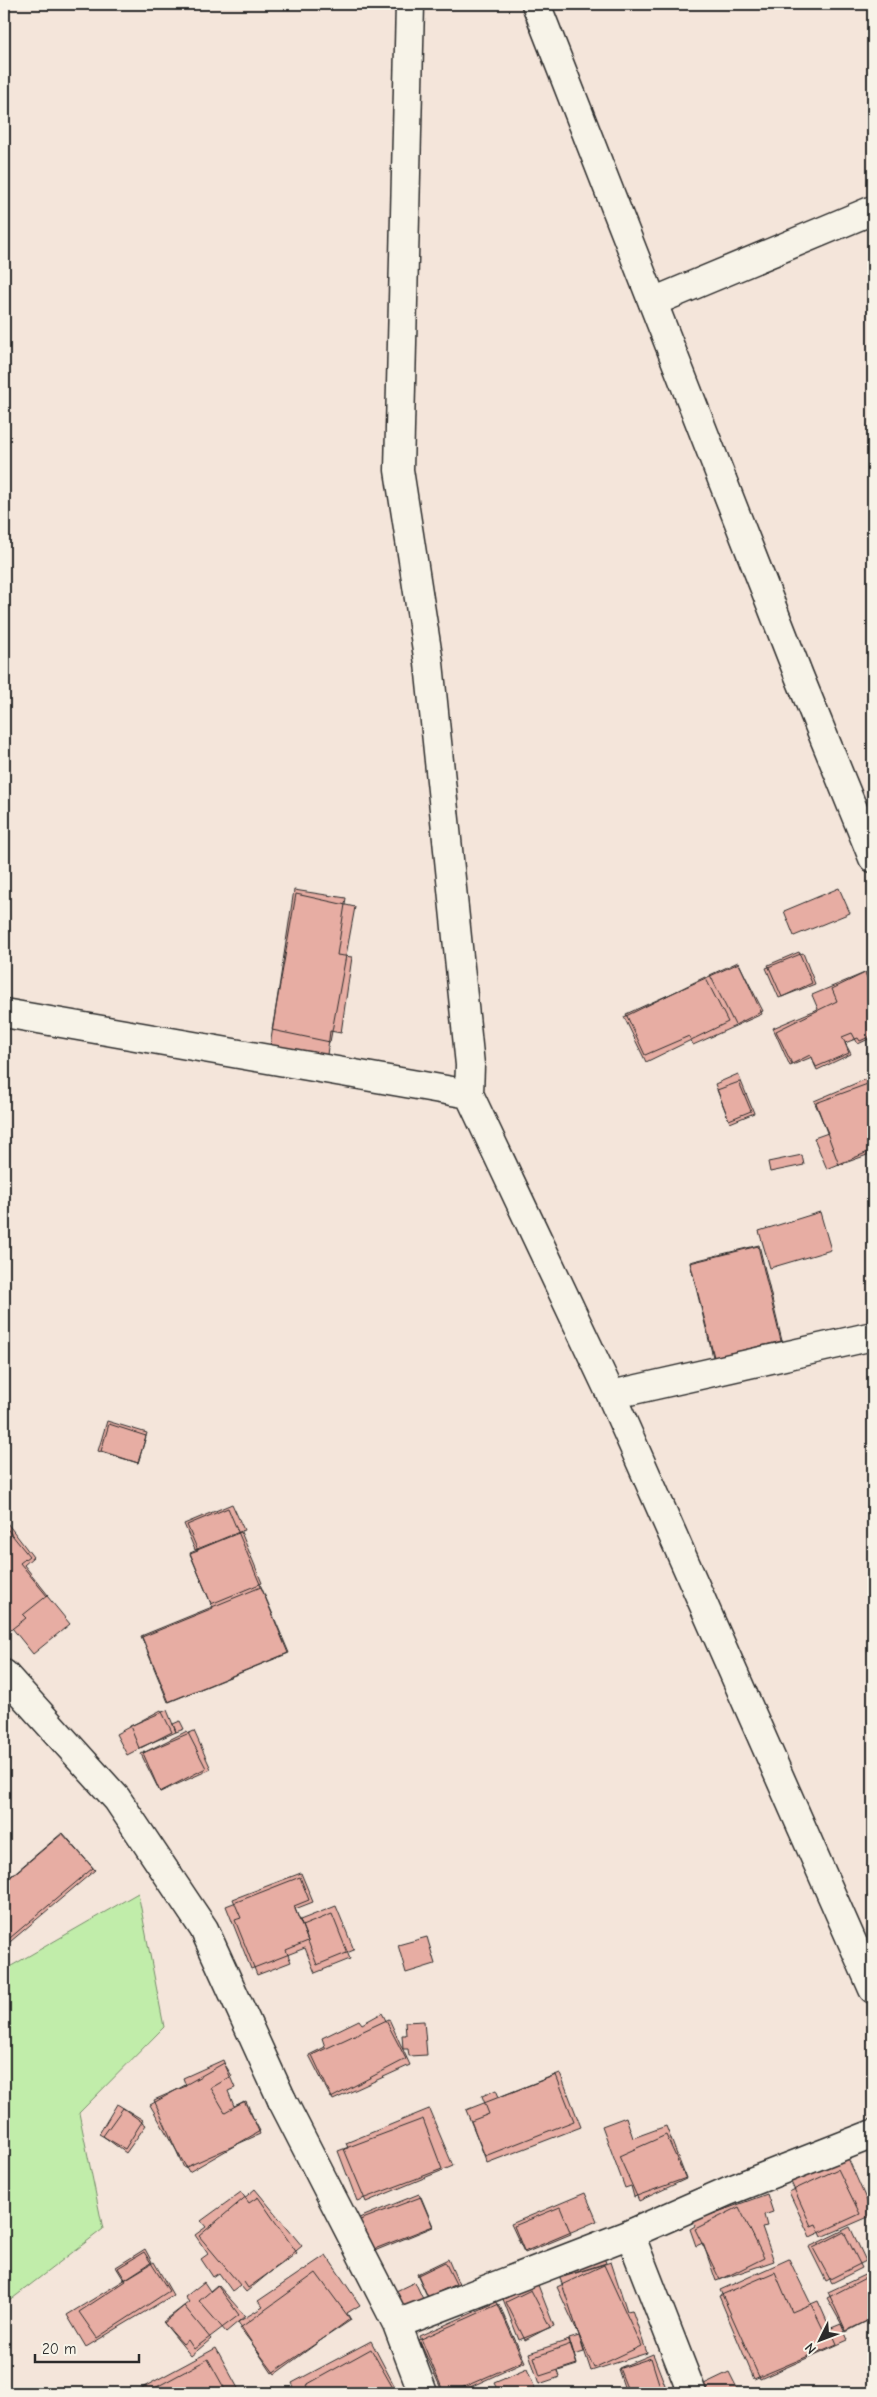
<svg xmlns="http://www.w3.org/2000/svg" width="877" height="2397" viewBox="0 0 877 2397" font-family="'Comic Neue',sans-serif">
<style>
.green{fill:#c1edaa;stroke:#768c6a}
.building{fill:#e7ada3;stroke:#2b2b2b}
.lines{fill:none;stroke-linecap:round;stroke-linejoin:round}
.street-casing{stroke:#2b2b2b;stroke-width:31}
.secondary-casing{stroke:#2b2b2b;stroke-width:31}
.street{stroke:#f7f3e8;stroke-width:28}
.secondary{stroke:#f7f3e8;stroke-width:28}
</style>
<rect width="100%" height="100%" fill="#f4e5da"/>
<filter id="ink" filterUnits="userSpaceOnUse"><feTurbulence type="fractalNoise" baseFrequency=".02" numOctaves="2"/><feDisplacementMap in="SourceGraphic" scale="10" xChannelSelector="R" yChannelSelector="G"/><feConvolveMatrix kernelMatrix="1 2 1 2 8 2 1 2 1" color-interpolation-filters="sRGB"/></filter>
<g filter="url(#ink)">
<path class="green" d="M 138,1893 L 164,2027 L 79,2113 L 103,2229 L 4,2305 L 4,1975 L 6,1969 Z"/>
<path class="building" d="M 839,888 L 850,913 L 794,936 L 784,911 Z
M 294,890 L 346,898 L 337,955 L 352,957 L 341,1033 L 330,1031 L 327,1055 L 270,1046 Z
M 296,894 L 355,907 L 330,1042 L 272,1030 Z
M 799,952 L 812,983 L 782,997 L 768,965 Z
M 803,953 L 815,984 L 779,998 L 766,968 Z
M 738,962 L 763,1011 L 735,1025 L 710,975 Z
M 739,963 L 762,1014 L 693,1045 L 689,1036 L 645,1055 L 626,1014 Z
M 867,972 L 873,987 L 873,1035 L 860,1041 L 858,1038 L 845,1043 L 849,1053 L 816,1067 L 812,1057 L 790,1066 L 773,1028 L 818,1009 L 812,995 Z
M 865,973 L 873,991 L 873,1037 L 858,1044 L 852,1033 L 842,1037 L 851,1054 L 817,1070 L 810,1055 L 792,1064 L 776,1031 L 837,1001 L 832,989 Z
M 705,977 L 728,1022 L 646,1062 L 624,1017 Z
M 738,1074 L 754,1113 L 730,1123 L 715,1084 Z
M 873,1076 L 873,1150 L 827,1169 L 814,1138 L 828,1133 L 814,1101 Z
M 739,1082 L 751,1111 L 729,1120 L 717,1090 Z
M 873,1082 L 873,1153 L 839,1165 L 816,1103 Z
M 802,1155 L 804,1165 L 770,1172 L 768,1162 Z
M 820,1212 L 831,1250 L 770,1268 L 759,1231 Z
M 759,1245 L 782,1341 L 714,1357 L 690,1262 Z
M 758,1246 L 782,1345 L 714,1361 L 690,1263 Z
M 107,1421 L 147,1433 L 138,1463 L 98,1451 Z
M 109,1424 L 146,1436 L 138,1463 L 101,1451 Z
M 232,1504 L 244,1530 L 195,1550 L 184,1524 Z
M 228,1508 L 289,1653 L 169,1702 L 142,1637 L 213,1608 L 190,1554 L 198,1551 L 187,1525 Z
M 4,1519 L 33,1557 L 24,1565 L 48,1595 L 23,1615 L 26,1618 L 4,1635 Z
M 4,1525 L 29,1556 L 20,1563 L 70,1624 L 33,1654 L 12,1628 L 4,1635 Z
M 241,1532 L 262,1583 L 211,1604 L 190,1553 Z
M 261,1587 L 288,1653 L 168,1702 L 141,1636 Z
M 161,1710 L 172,1732 L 127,1755 L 116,1734 Z
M 167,1710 L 176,1732 L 139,1748 L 130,1726 Z
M 180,1721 L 184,1729 L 176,1732 L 173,1724 Z
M 187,1731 L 206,1768 L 160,1792 L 141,1754 Z
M 194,1731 L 211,1769 L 160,1792 L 143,1753 Z
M 62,1833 L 93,1868 L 4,1943 L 4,1879 L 5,1881 Z
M 63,1833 L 95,1870 L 4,1947 L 4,1877 L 7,1880 Z
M 301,1873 L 313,1902 L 295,1909 L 308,1941 L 286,1950 L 291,1962 L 257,1975 L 235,1920 L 241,1918 L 233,1899 Z
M 300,1877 L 309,1900 L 294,1906 L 302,1926 L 332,1914 L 350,1959 L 315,1973 L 305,1948 L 251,1969 L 226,1906 Z
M 336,1906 L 354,1950 L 317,1965 L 300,1920 Z
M 427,1937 L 435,1964 L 406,1973 L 398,1945 Z
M 382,2013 L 406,2059 L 331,2098 L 309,2055 L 325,2047 L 322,2038 L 359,2020 L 362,2024 Z
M 389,2019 L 410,2065 L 333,2100 L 312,2055 Z
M 424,2021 L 427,2055 L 409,2056 L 408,2049 L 403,2049 L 402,2035 L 406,2035 L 405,2022 Z
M 223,2060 L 235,2088 L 228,2091 L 234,2106 L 246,2101 L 260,2134 L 184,2168 L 154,2100 L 186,2086 L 183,2078 Z
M 224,2063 L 232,2076 L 211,2088 L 225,2112 L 244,2101 L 260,2131 L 189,2172 L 150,2105 Z
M 560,2073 L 581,2127 L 487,2163 L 471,2121 L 489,2114 L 482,2096 L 496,2090 L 499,2097 Z
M 556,2075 L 574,2121 L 485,2156 L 466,2110 Z
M 117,2104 L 143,2120 L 125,2149 L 99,2134 Z
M 123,2108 L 146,2125 L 126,2153 L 103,2136 Z
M 429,2109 L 453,2166 L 366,2202 L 344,2149 L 348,2148 L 346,2143 Z
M 626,2117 L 633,2138 L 666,2126 L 686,2178 L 634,2197 L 631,2186 L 625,2188 L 602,2126 Z
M 423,2119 L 442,2169 L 357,2201 L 338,2151 Z
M 666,2135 L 686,2179 L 639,2201 L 619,2156 Z
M 848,2158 L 873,2215 L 822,2237 L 816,2224 L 811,2226 L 791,2182 Z
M 838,2169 L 860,2214 L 810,2237 L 789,2192 Z
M 255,2189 L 302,2246 L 246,2292 L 199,2236 Z
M 241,2192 L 249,2203 L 258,2197 L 297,2253 L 248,2288 L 244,2282 L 232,2291 L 219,2273 L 213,2277 L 201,2259 L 208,2254 L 195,2235 L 206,2227 L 201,2221 Z
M 585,2193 L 597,2221 L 524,2252 L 511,2224 Z
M 419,2194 L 433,2227 L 372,2252 L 359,2218 Z
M 767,2194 L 773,2212 L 764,2215 L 767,2226 L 762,2227 L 774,2261 L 716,2281 L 703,2243 L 696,2246 L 690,2229 L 695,2226 L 693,2221 Z
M 421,2197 L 433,2226 L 372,2250 L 360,2220 Z
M 560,2207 L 571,2234 L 525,2253 L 514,2226 Z
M 739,2207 L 764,2258 L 720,2280 L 695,2229 Z
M 850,2227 L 866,2261 L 826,2281 L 809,2247 Z
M 844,2232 L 862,2268 L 832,2283 L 813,2248 Z
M 145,2249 L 152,2262 L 124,2280 L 116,2267 Z
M 144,2252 L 169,2291 L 97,2338 L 79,2312 L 126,2281 L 118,2268 Z
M 326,2255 L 360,2305 L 347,2313 L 351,2320 L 272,2373 L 238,2322 L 263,2307 L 258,2301 Z
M 603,2255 L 606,2263 L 565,2276 L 563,2269 Z
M 448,2259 L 460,2287 L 430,2302 L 417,2274 Z
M 789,2259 L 824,2331 L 841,2324 L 848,2340 L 760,2379 L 720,2290 Z
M 154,2262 L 173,2295 L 86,2347 L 67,2315 Z
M 445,2262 L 456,2284 L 428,2297 L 418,2275 Z
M 611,2262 L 627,2311 L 632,2310 L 647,2353 L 591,2371 L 560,2278 Z
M 604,2265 L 641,2346 L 594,2368 L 557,2287 Z
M 873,2271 L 873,2318 L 846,2331 L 828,2292 Z
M 775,2272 L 792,2312 L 818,2301 L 837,2344 L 754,2379 L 719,2296 Z
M 316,2273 L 350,2319 L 275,2374 L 240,2328 Z
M 873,2274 L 873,2318 L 846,2332 L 827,2298 Z
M 204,2282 L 210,2291 L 217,2285 L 239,2315 L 194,2349 L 188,2340 L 183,2344 L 163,2322 L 189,2302 L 185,2297 Z
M 415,2282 L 423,2299 L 402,2309 L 394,2292 Z
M 218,2285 L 245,2316 L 226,2332 L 199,2301 Z
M 538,2285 L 554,2326 L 519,2340 L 503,2299 Z
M 531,2290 L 550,2327 L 525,2340 L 506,2302 Z
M 497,2302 L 523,2361 L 450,2393 L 444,2393 L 420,2336 Z
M 499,2304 L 525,2362 L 457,2393 L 443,2393 L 419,2340 Z
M 184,2306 L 211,2339 L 191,2356 L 164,2323 Z
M 579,2336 L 584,2352 L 574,2355 L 569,2339 Z
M 569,2340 L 577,2365 L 558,2371 L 560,2377 L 539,2384 L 529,2353 Z
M 371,2341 L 395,2387 L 382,2393 L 287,2393 L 286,2391 L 294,2387 L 292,2383 Z
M 571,2344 L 577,2364 L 540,2376 L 534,2357 Z
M 216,2348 L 240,2392 L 142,2393 L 140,2389 Z
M 371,2349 L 393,2388 L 383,2393 L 310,2393 L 306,2385 Z
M 653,2354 L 668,2393 L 629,2393 L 619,2368 Z
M 651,2358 L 662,2393 L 626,2393 L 618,2369 Z
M 208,2359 L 227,2393 L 155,2393 L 153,2389 Z
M 527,2369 L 537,2393 L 499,2393 L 494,2383 Z
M 729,2372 L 738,2390 L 730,2393 L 709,2393 L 704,2384 Z"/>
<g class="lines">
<g class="street-casing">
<path id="street" d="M 410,4 L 399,470 L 429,663 L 470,1065 L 469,1094 L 611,1395 L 873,1989
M 653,302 L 873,210
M 4,1013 L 469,1094
M 611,1395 L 873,1336
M 282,2100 L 397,2324 L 423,2393
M 630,2234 L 692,2393
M 397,2324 L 630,2234 L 728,2191 L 873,2134"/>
</g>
<g class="secondary-casing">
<path id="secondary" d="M 536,4 L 799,676 L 873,858
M 4,1674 L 117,1799 L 204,1929 L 282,2100"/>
</g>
<use href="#street" class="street"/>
<use href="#secondary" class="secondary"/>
</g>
</g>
<rect width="877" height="2397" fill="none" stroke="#f7f3e8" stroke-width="20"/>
<rect x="10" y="10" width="857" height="2377" fill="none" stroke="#2b2b2b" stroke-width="2" filter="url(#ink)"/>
<g transform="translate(820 2340) rotate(228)" stroke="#f7f3e8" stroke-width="4" paint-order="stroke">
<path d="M0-4L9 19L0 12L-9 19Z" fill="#2b2b2b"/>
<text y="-8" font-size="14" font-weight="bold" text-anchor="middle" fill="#2b2b2b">N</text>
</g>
<path d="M35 2354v8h104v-8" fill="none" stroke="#2b2b2b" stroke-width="2.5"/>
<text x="42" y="2354" font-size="15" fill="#2b2b2b" stroke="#f7f3e8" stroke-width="4" paint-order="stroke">20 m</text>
</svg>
